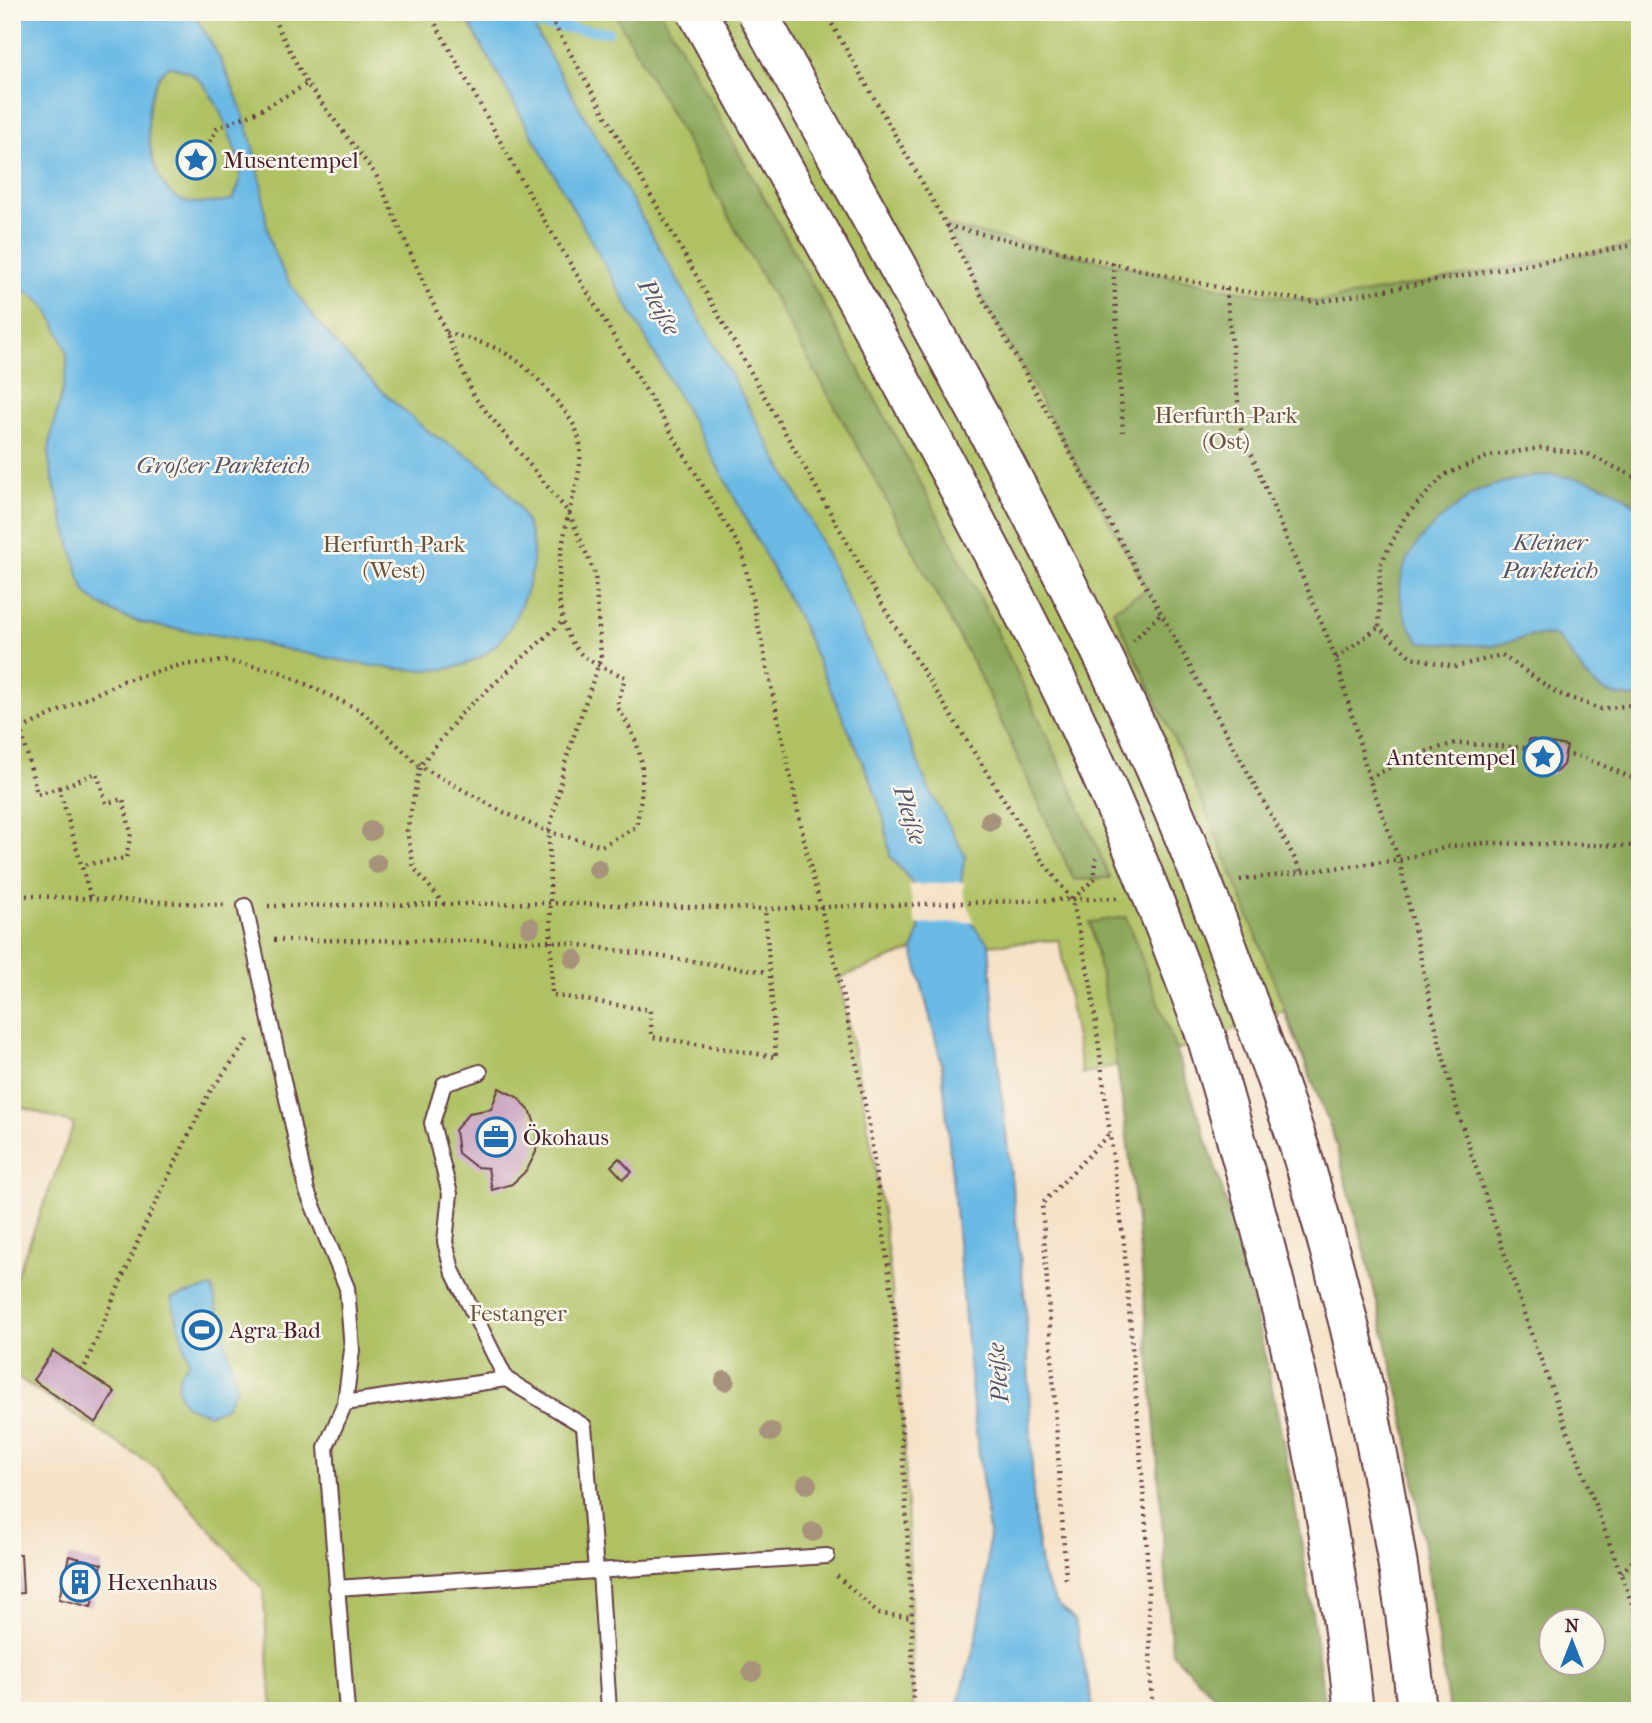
<svg xmlns="http://www.w3.org/2000/svg" width="1652" height="1723" viewBox="0 0 1652 1723" font-family="'IM FELL French Canon',serif">
<style>
.green{fill:#afc164;stroke:#7c7048;stroke-width:2;fill-rule:evenodd}
.forest{fill:#8ba75a;stroke:#6a6342;stroke-width:2;fill-rule:evenodd}
.water{fill:#6abae5;stroke:#5a6c88;stroke-width:2;fill-rule:evenodd}
.pier{fill:#f5e2c8}
.lines{fill:none;stroke-linecap:round;stroke-linejoin:round}
.stream{stroke:#6abae5;stroke-width:10}
.building{fill:#c79ec0}
.lane-casing{stroke:#643c43;stroke-width:18}
.highway-casing{stroke:#643c43;stroke-width:42}
.path{stroke:#643c43;stroke-width:4.5;stroke-dasharray:2 5;stroke-linecap:butt}
.lane{stroke:#fff;stroke-width:14}
.highway{stroke:#fff;stroke-width:38}
.highway-bridge-casing{stroke:#643c43;stroke-width:42;stroke-linecap:butt}
.highway-bridge{stroke:#fff;stroke-width:38}
.tree{fill:#a7927b}
.labels{text-anchor:middle;dominant-baseline:central;stroke-width:5;stroke-linejoin:round;paint-order:stroke}
.poi-label{font-size:23px;fill:#4a1f2b;stroke:#fbf7ec;text-anchor:start}
.park-label{font-size:23px;fill:#68503c;stroke:#fbf7ec}
.water-label{font-size:24px;font-style:italic;fill:#55556c;stroke:#fbf7ec}
</style>
<rect width="100%" height="100%" fill="#fbf7ec"/>
<filter id="ink" filterUnits="userSpaceOnUse"><feTurbulence type="fractalNoise" baseFrequency=".0143" numOctaves="2"/><feDisplacementMap in="SourceGraphic" scale="14" xChannelSelector="R" yChannelSelector="G"/><feConvolveMatrix kernelMatrix="1 2 1 2 8 2 1 2 1" color-interpolation-filters="sRGB"/></filter>
<filter id="wash" filterUnits="userSpaceOnUse"><feTurbulence type="fractalNoise" baseFrequency=".00686" numOctaves="4" result="noise"/><feDisplacementMap in="SourceGraphic" scale="28" xChannelSelector="R" yChannelSelector="G"/><feGaussianBlur stdDeviation="1.57" result="paint"/><feColorMatrix in="noise" values="0 0 0 0 0 0 0 0 0 0 0 0 0 0 0 0 0 1.4 0 .05"/><feComposite in="paint" operator="in"/></filter>
<g filter="url(#wash)">
<rect width="100%" height="100%" fill="#f5e2c8"/>
<path class="green" d="M 12,12 L 1640,12 L 1640,1711 L 1449,1711 L 1405,1420 L 1363,1243 L 1333,1134 L 1284,1011 L 1176,1050 L 1082,1074 L 1059,940 L 913,950 L 839,978 C 862,1091 885,1204 895,1319 C 907,1449 911,1580 913,1711 L 272,1711 L 263,1589 L 156,1468 L 12,1374 L 12,1288 L 74,1124 L 12,1104 ZM 1550,1622 L 1592,1622 L 1592,1664 L 1550,1664 Z"/>
<path class="forest" d="M 614,12 L 661,12 C 817,297 985,578 1110,878 L 1074,880 L 982,680 L 867,464 Z
M 947,226 L 1226,289 L 1318,302 L 1640,244 L 1640,511 L 1631,500 L 1550,475 L 1513,480 L 1475,492 L 1493,646 L 1532,635 L 1556,636 C 1590,673 1583,695 1640,698 L 1640,1711 L 1449,1711 L 1405,1420 L 1363,1243 L 1333,1134 L 1229,865 L 1185,762 L 1113,610 L 1147,589 L 982,297 ZM 1550,1622 L 1592,1622 L 1592,1664 L 1550,1664 Z
M 1126,917 C 1168,1027 1210,1138 1240,1253 C 1279,1402 1307,1557 1325,1711 L 1229,1711 L 1172,1653 C 1152,1410 1143,1161 1090,922 Z"/>
<path class="water" d="M 12,12 L 192,12 C 227,62 250,123 261,183 C 265,206 265,228 273,250 C 297,311 376,390 427,430 C 447,446 473,455 491,473 C 524,508 544,541 527,589 C 515,623 502,650 466,664 C 412,685 283,646 223,636 C 186,629 146,629 111,611 C 104,607 92,599 86,593 C 80,585 51,475 49,460 C 47,429 70,384 67,354 C 66,345 59,333 56,325 C 47,304 34,293 12,286 ZM 169,66 C 180,68 190,71 198,79 C 217,95 240,154 240,179 C 240,185 235,193 233,199 C 217,203 188,207 174,196 C 144,174 137,88 169,66 Z
M 463,12 L 525,12 L 709,335 L 811,521 L 884,676 L 927,785 L 966,857 C 955,890 963,920 989,943 L 997,1052 L 1026,1310 L 1034,1516 L 1042,1574 L 1056,1602 L 1075,1621 L 1094,1711 L 956,1711 L 976,1640 L 986,1585 L 989,1533 L 973,1407 L 942,1065 L 913,950 L 919,931 L 919,912 L 911,881 L 890,856 L 884,819 L 872,783 L 802,625 L 722,474 Z
M 1550,475 C 1583,478 1618,484 1640,511 L 1640,698 C 1584,695 1589,672 1556,636 L 1532,635 L 1493,646 L 1420,642 C 1381,590 1404,547 1451,511 C 1459,505 1468,496 1477,492 C 1500,481 1525,478 1550,475 Z
M 212,1287 L 237,1387 L 225,1408 L 209,1414 L 186,1406 C 174,1391 175,1375 189,1362 L 171,1298 Z"/>
<path class="pier" d="M 964,882 L 963,891 L 974,922 L 916,925 L 909,885 Z"/>
<g class="lines">
<path class="stream" d="M 518,23 L 608,32"/>
</g>
<g id="blocks">
<path class="building" d="M185 159a13 13 0 1 1 26 0a13 13 0 1 1-26 0Z
M 1529,739 L 1567,746 L 1563,765 L 1556,772 L 1545,775 L 1534,769 L 1527,756 Z
M 499,1088 L 517,1097 L 531,1112 L 537,1131 L 536,1152 L 527,1170 L 512,1184 L 492,1190 L 488,1168 L 476,1167 L 458,1153 L 455,1130 L 469,1113 L 491,1109 Z
M 619,1158 L 632,1172 L 623,1179 L 611,1166 Z
M 53,1351 L 115,1392 L 96,1423 L 33,1380 Z
M 12,1554 L 21,1554 L 23,1593 L 12,1594 Z
M 69,1556 L 102,1564 L 91,1607 L 59,1599 Z"/>
</g>
</g>
<g filter="url(#ink)">
<use href="#blocks" fill-opacity="0" stroke="#643c43" stroke-width="2"/>
<g class="lines">
<g class="lane-casing">
<path id="lane" d="M 245,906 L 307,1191 L 347,1288 L 352,1350 L 345,1403 L 326,1447 L 347,1711
M 480,1072 L 444,1084 L 432,1123 L 450,1194 L 445,1242 L 452,1270 L 506,1379 L 584,1426 L 596,1571
M 345,1403 L 506,1379
M 600,1571 L 609,1711
M 336,1588 L 827,1556"/>
</g>
<g class="highway-casing">
<path id="highway" d="M 1255,1021 C 1273,1071 1292,1121 1307,1172 C 1360,1347 1398,1529 1417,1711
M 1207,1039 C 1273,1260 1329,1480 1354,1711"/>
</g>
<path class="path" d="M 270,12 L 307,84 L 376,175 L 475,398 L 569,513 L 595,574 L 601,657 L 566,759 L 549,832 L 552,995 L 650,1010 L 652,1037 L 776,1057 L 765,909
M 429,12 L 537,208 L 742,551 L 808,858 L 839,978 L 869,1124 L 895,1317 L 912,1617 L 913,1711
M 547,12 L 890,618 L 1041,859 L 1072,900 L 1091,985 L 1124,1244 L 1146,1526 L 1152,1711
M 825,12 L 947,226 L 982,297 L 1161,613 L 1302,872
M 207,148 L 217,128 L 261,110 L 307,84
M 947,226 L 1226,289 L 1318,302 L 1640,244
M 1113,263 L 1123,432
M 1226,289 L 1241,429 L 1336,658 L 1369,778 L 1399,860 L 1438,1037 L 1459,1116 L 1528,1325 L 1640,1625
M 1640,480 L 1588,454 L 1540,448 L 1489,456 L 1444,475 L 1405,517 L 1380,565 L 1379,627 L 1411,657 L 1454,667 L 1502,655 L 1557,693 L 1601,709 L 1640,704
M 1133,641 L 1161,613
M 1336,658 L 1379,627
M 21,729 L 123,681 L 181,665 L 227,661 L 278,671 L 360,710 L 420,766 L 501,811 L 549,832 L 602,846 L 636,827 C 646,776 647,751 617,707 L 625,677 C 609,670 585,662 575,647 C 549,609 560,554 569,512 C 575,488 584,464 579,439 C 575,421 562,408 551,394 C 515,352 496,345 444,332
M 12,731 L 21,729 L 37,794 L 59,788 L 91,898
M 1564,754 L 1585,758 L 1640,781
M 1369,778 L 1418,754 L 1455,743 L 1528,748
M 59,788 L 97,773 L 106,803 L 123,799 L 131,833 L 126,858 L 82,865
M 1240,880 L 1399,860 L 1451,846 L 1486,843 L 1640,846
M 12,895 L 225,905
M 1073,899 L 1094,879 L 1096,858
M 444,904 L 414,868 L 407,831 L 420,766 L 460,715 L 563,621
M 268,906 L 550,903 L 765,909 L 1117,898
M 274,940 L 552,941 L 768,972
M 85,1366 L 144,1227 L 209,1093 L 251,1036
M 1621,1573 L 1640,1554
M 837,1576 L 879,1614 L 912,1617
M 1066,1579 L 1042,1204 L 1110,1133"/>
<use href="#lane" class="lane"/>
<use href="#highway" class="highway"/>
<g class="highway-bridge-casing">
<path id="highway-bridge" d="M 697,12 C 811,219 929,425 1035,636 C 1101,766 1157,902 1207,1039
M 757,12 C 885,245 1019,476 1132,717 C 1178,816 1218,919 1255,1021"/>
</g>
<use href="#highway-bridge" class="highway-bridge"/>
</g>
<g class="tree">
<circle cx="990" cy="821" r="10"/>
<circle cx="371" cy="831" r="10"/>
<circle cx="377" cy="864" r="10"/>
<circle cx="598" cy="869" r="10"/>
<circle cx="530" cy="927" r="10"/>
<circle cx="574" cy="959" r="10"/>
<circle cx="725" cy="1381" r="10"/>
<circle cx="771" cy="1432" r="10"/>
<circle cx="807" cy="1484" r="10"/>
<circle cx="813" cy="1532" r="10"/>
<circle cx="752" cy="1672" r="10"/>
</g>
</g>
<defs>
<g id="sight-ring" transform="scale(2.0125)"><circle r="9.5" fill="#fbf7ec" stroke="#1f6fb2" stroke-width="1.5"/><path d="M0-6L1.8-2.2L6-1.7L2.9 1.2L3.7 5.4L0 3.3L-3.7 5.4L-2.9 1.2L-6-1.7L-1.8-2.2Z" fill="#1f6fb2"/></g>
<g id="office-ring" transform="scale(2.0125)"><circle r="9.5" fill="#fbf7ec" stroke="#1f6fb2" stroke-width="1.5"/><path d="M-6-3h4V-5.5h4V-3h4V5H-6ZM-1-4.5V-3h2v-1.5ZM-6 0V1H6V0Z" fill="#1f6fb2"/></g>
<g id="stadium-ring" transform="scale(2.0125)"><circle r="9.5" fill="#fbf7ec" stroke="#1f6fb2" stroke-width="1.5"/><path d="M0-5a6.5 5 0 1 0 0 10a6.5 5 0 1 0 0-10ZM-3.5-1.8h7v3.6h-7Z" fill="#1f6fb2"/></g>
<g id="building-ring" transform="scale(2.0125)"><circle r="9.5" fill="#fbf7ec" stroke="#1f6fb2" stroke-width="1.5"/><path d="M-4-6H4V6H1V3H-1V6H-4ZM-2.5-4.3h1.7v1.8h-1.7ZM.8-4.3h1.7v1.8H.8ZM-2.5-1h1.7V.8h-1.7ZM.8-1h1.7V.8H.8Z" fill="#1f6fb2"/></g>
</defs>
<g fill-rule="evenodd">
<use href="#sight-ring" x="196" y="160"/>
<use href="#sight-ring" x="1543" y="757"/>
<use href="#office-ring" x="496" y="1137"/>
<use href="#stadium-ring" x="202" y="1330"/>
<use href="#building-ring" x="80" y="1582"/>
</g>
<g class="labels">
<g class="poi-label">
<text x="223" y="160">Musentempel</text>
<text x="1516" y="757" text-anchor="end">Antentempel</text>
<text x="523" y="1137">Ökohaus</text>
<text x="229" y="1330">Agra-Bad</text>
<text x="107" y="1582">Hexenhaus</text>
</g>
<g class="park-label">
<text x="1226" y="415">Herfurth-Park<tspan x="1226" dy="26">(Ost)</tspan></text>
<text x="394" y="544">Herfurth-Park<tspan x="394" dy="26">(West)</tspan></text>
<text x="518" y="1313">Festanger</text>
</g>
<g class="water-label">
<text transform="translate(659 307) rotate(61)">Pleiße</text>
<text x="223" y="465">Großer Parkteich</text>
<text x="1550" y="542">Kleiner<tspan x="1550" dy="28">Parkteich</tspan></text>
<text transform="translate(910 815) rotate(73)">Pleiße</text>
<text transform="translate(998 1373) rotate(-95)">Pleiße</text>
</g>
</g>
<rect width="1652" height="1723" fill="none" stroke="#fbf7ec" stroke-width="42"/>
<g transform="translate(1572 1642)"><circle r="33" fill="#fbf7ec" stroke="#b4a19f" stroke-width="2"/>
<path d="M0-5L12 26L0 18L-12 26Z" fill="#1f6fb2"/>
<text y="-10" font-size="19" font-weight="bold" text-anchor="middle" fill="#4a1f2b">N</text>
</g>
</svg>
